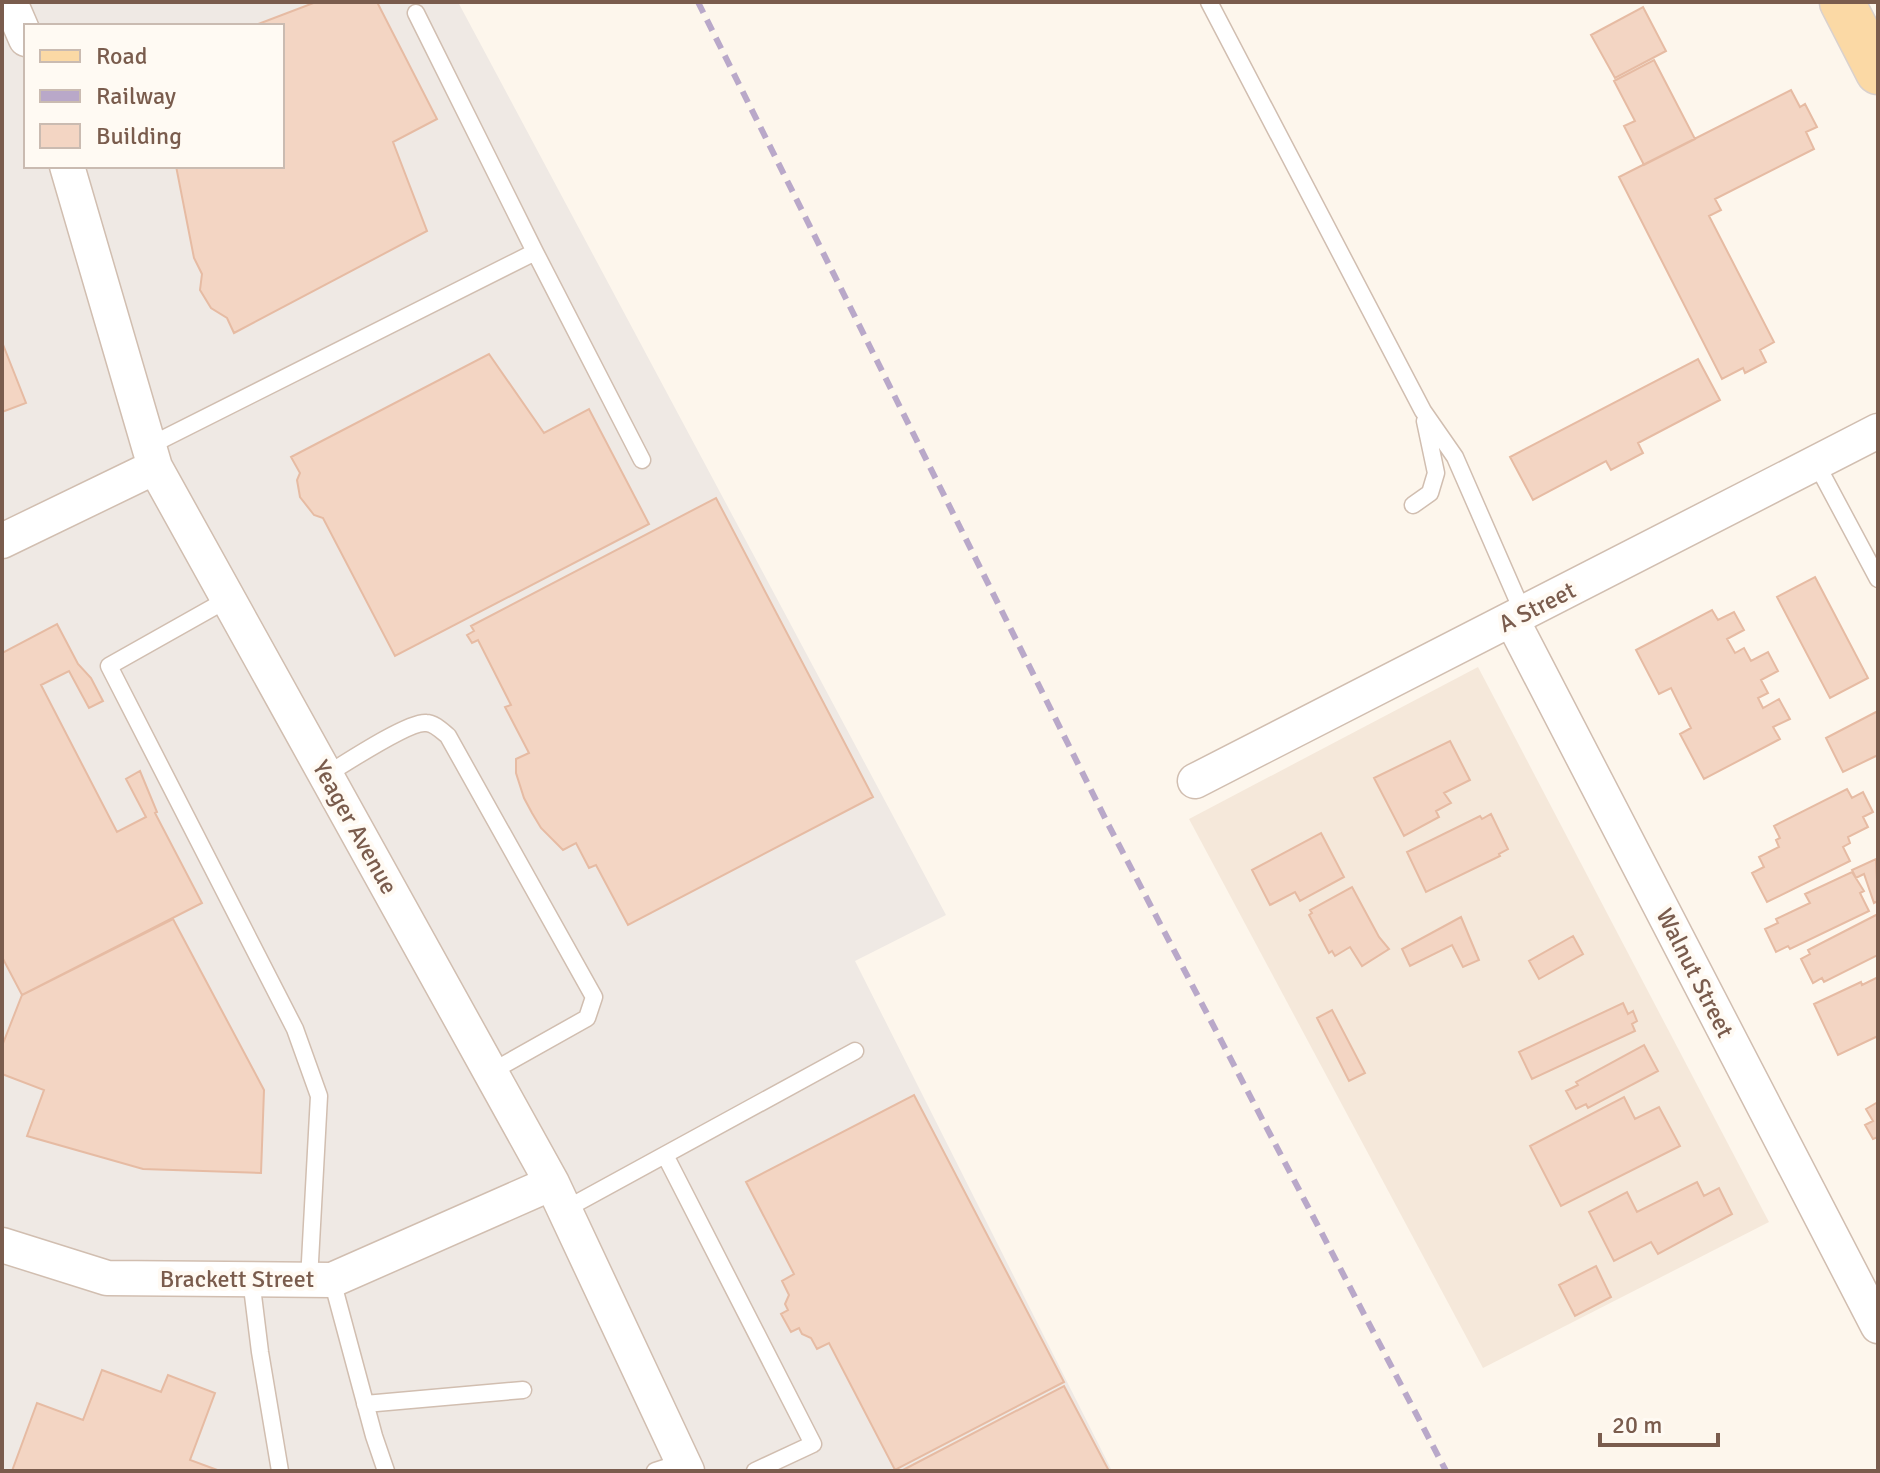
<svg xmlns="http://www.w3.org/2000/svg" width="1880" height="1473" viewBox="0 0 1880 1473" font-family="Signika,sans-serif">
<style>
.residential{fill:#f5e8da}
.industrial{fill:#efe9e4;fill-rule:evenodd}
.building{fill:#f3d5c3;stroke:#e6bba3;stroke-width:2}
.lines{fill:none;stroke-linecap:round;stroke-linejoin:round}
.lane-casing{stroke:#d1beb0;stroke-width:19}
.street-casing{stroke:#d1beb0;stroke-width:37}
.primary-casing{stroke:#dad1cd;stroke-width:47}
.lane{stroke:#fff;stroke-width:16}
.street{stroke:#fff;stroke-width:34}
.primary{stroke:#fbd9a5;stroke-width:44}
.rail{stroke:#b9a8c9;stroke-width:6;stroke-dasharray:12 8;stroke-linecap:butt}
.labels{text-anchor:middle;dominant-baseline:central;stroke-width:8;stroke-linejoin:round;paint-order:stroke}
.street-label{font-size:24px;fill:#7a5c4d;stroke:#fffaf3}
</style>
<rect width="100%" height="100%" fill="#fdf6ec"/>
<path class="residential" d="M 1478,667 L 1769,1222 L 1483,1368 L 1189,819 Z"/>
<path class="industrial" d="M 2,2 L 458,2 L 946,915 L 855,961 L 1112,1471 L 2,1471 ZM 26,26 L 282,26 L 282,166 L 26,166 Z"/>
<path class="building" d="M 316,2 L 377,2 L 437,119 L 393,142 L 427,231 L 234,333 L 227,318 L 211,308 L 200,290 L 202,274 L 194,258 L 176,166 L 282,166 L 282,26 L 253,26 Z
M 1643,7 L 1666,51 L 1615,78 L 1591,35 Z
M 1654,60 L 1695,139 L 1644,165 L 1624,126 L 1635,121 L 1614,81 Z
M 1791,90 L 1800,107 L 1805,104 L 1817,127 L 1806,132 L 1814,149 L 1715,199 L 1721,210 L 1709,216 L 1774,342 L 1760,350 L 1766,362 L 1745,373 L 1743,368 L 1722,379 L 1619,177 Z
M 2,342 L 26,403 L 2,412 Z
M 489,354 L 544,433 L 589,409 L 649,524 L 395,656 L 323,518 L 314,515 L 300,497 L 297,480 L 300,473 L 291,457 Z
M 1698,359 L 1720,400 L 1638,443 L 1643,453 L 1611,470 L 1606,461 L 1533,500 L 1510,457 Z
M 716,498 L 873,797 L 628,925 L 596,865 L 589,868 L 576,843 L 563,850 L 541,828 L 532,813 L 524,798 L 516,773 L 516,759 L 529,753 L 505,707 L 511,705 L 478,640 L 472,643 L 467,635 L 474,631 L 471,626 Z
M 1815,577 L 1868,678 L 1830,698 L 1777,597 Z
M 1712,610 L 1718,620 L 1734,612 L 1744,630 L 1727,639 L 1735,653 L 1744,648 L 1751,661 L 1768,652 L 1778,671 L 1761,680 L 1768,693 L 1758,698 L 1763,708 L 1779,699 L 1790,719 L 1773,727 L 1780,739 L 1704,779 L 1680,734 L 1691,728 L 1671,688 L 1659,694 L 1636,650 Z
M 57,624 L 78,664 L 91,678 L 103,701 L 89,708 L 69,671 L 41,685 L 117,832 L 146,817 L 126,779 L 140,771 L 157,812 L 155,813 L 202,903 L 22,995 L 2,957 L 2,653 Z
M 1878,711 L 1878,755 L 1843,772 L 1826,738 Z
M 1450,741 L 1470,780 L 1444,793 L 1451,803 L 1436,811 L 1439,817 L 1404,836 L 1374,778 Z
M 1847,789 L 1852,798 L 1863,792 L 1873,812 L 1863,817 L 1868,827 L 1848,837 L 1850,843 L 1843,847 L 1850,861 L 1767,902 L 1752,873 L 1764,867 L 1759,857 L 1779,847 L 1776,840 L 1780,838 L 1774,826 Z
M 1491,814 L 1508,849 L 1499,854 L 1500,856 L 1426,892 L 1407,852 L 1480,816 L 1482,819 Z
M 1321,833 L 1344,877 L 1300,901 L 1295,892 L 1270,905 L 1252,870 Z
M 1876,859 L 1878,901 L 1874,903 L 1864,874 L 1856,878 L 1852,870 Z
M 1852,872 L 1864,891 L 1860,893 L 1869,911 L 1790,949 L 1788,946 L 1776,952 L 1765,929 L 1778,923 L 1776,919 L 1810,903 L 1805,894 Z
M 1352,887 L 1379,937 L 1389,949 L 1362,966 L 1350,947 L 1335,956 L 1332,951 L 1329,953 L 1309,915 L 1312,913 L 1310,910 Z
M 1878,914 L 1878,955 L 1824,982 L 1822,978 L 1813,983 L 1801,959 L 1810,954 L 1808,950 Z
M 1461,917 L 1479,960 L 1463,967 L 1452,945 L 1410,966 L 1402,949 Z
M 173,919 L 264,1090 L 261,1173 L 143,1169 L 27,1136 L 44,1090 L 2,1074 L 2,1046 L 22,995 Z
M 1573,936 L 1583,954 L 1539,979 L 1529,961 Z
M 1878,977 L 1878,1036 L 1838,1055 L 1814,1004 L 1861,982 L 1862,985 Z
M 1623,1003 L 1628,1014 L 1633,1011 L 1637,1021 L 1632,1024 L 1635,1031 L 1532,1079 L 1519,1052 Z
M 1332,1010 L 1365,1073 L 1349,1081 L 1317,1018 Z
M 1644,1045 L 1658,1071 L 1588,1108 L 1586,1104 L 1576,1109 L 1566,1091 L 1578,1085 L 1576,1082 Z
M 914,1095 L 1064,1382 L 895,1470 L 829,1343 L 817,1349 L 811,1338 L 802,1334 L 799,1328 L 791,1332 L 781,1314 L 788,1310 L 785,1304 L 789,1295 L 782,1281 L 794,1274 L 746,1182 Z
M 1624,1097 L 1635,1119 L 1659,1107 L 1680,1146 L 1561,1206 L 1530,1146 Z
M 1878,1102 L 1878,1137 L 1873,1139 L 1865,1125 L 1873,1121 L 1866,1109 Z
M 1697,1182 L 1704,1196 L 1719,1188 L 1732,1214 L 1658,1254 L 1651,1242 L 1614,1261 L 1589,1212 L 1627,1192 L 1637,1212 Z
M 1596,1266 L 1611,1297 L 1575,1316 L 1559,1285 Z
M 102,1370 L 161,1392 L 168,1375 L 215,1393 L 190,1460 L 220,1471 L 12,1471 L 37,1403 L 83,1420 Z
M 1064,1386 L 1109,1471 L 901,1471 Z"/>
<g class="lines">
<g class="lane-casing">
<path id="lane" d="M 1209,2 L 1423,411 L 1455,457 L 1524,615
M 416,13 L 535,252 L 642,460
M 149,446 L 535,252
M 1816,463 L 1878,579
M 1413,505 L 1430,493 L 1436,473 L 1425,421
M 228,599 L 109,666 L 295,1029 L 319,1096 L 309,1280
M 326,775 C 344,764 409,721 426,723 C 434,723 442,731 448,736 L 594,997 L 587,1018 L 491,1072
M 665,1155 L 813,1444 L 755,1471
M 564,1210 L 855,1051
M 251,1279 L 260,1352 L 280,1471
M 332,1280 L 374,1436 L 386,1471
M 365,1404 L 523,1390
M 655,1471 L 683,1462"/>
</g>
<g class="street-casing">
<path id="street" d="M 10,2 L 26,39
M 67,166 L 155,467 L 552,1183 L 687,1471
M 2,541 L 155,467
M 1512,620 L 1878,1326
M 1195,781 L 1878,431
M 2,1245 L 107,1278 L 332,1280 L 552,1183"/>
</g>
<g class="primary-casing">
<path id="primary" d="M 1842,2 L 1878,72"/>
</g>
<use href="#lane" class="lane"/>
<use href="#street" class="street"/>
<use href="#primary" class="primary"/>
<path class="rail" d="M 698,2 L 1108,824 L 1446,1471"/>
</g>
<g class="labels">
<g class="street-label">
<text transform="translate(1537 607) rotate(-27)">A Street</text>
<text transform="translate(355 827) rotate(61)">Yeager Avenue</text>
<text transform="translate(1695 973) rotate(63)">Walnut Street</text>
<text x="237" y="1279">Brackett Street</text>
</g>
</g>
<rect width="1880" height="1473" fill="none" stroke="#7a5c4d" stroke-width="8"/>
<rect x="24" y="24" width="260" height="144" fill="#fffaf3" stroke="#cabbb1" stroke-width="2"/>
<rect x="40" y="50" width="40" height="12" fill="#fbd9a5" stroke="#cabbb1" stroke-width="2"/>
<text x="96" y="64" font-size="24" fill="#7a5c4d">Road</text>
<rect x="40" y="90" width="40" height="12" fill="#b9a8c9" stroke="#cabbb1" stroke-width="2"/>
<text x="96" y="104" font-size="24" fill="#7a5c4d">Railway</text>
<rect x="40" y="124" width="40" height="24" fill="#f3d5c3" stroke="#cabbb1" stroke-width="2"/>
<text x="96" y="144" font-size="24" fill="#7a5c4d">Building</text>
<path d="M1600 1433v12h118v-12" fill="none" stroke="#7a5c4d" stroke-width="4"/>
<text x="1612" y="1433" font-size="24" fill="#7a5c4d" stroke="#fffaf3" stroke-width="6" paint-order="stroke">20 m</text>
</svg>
